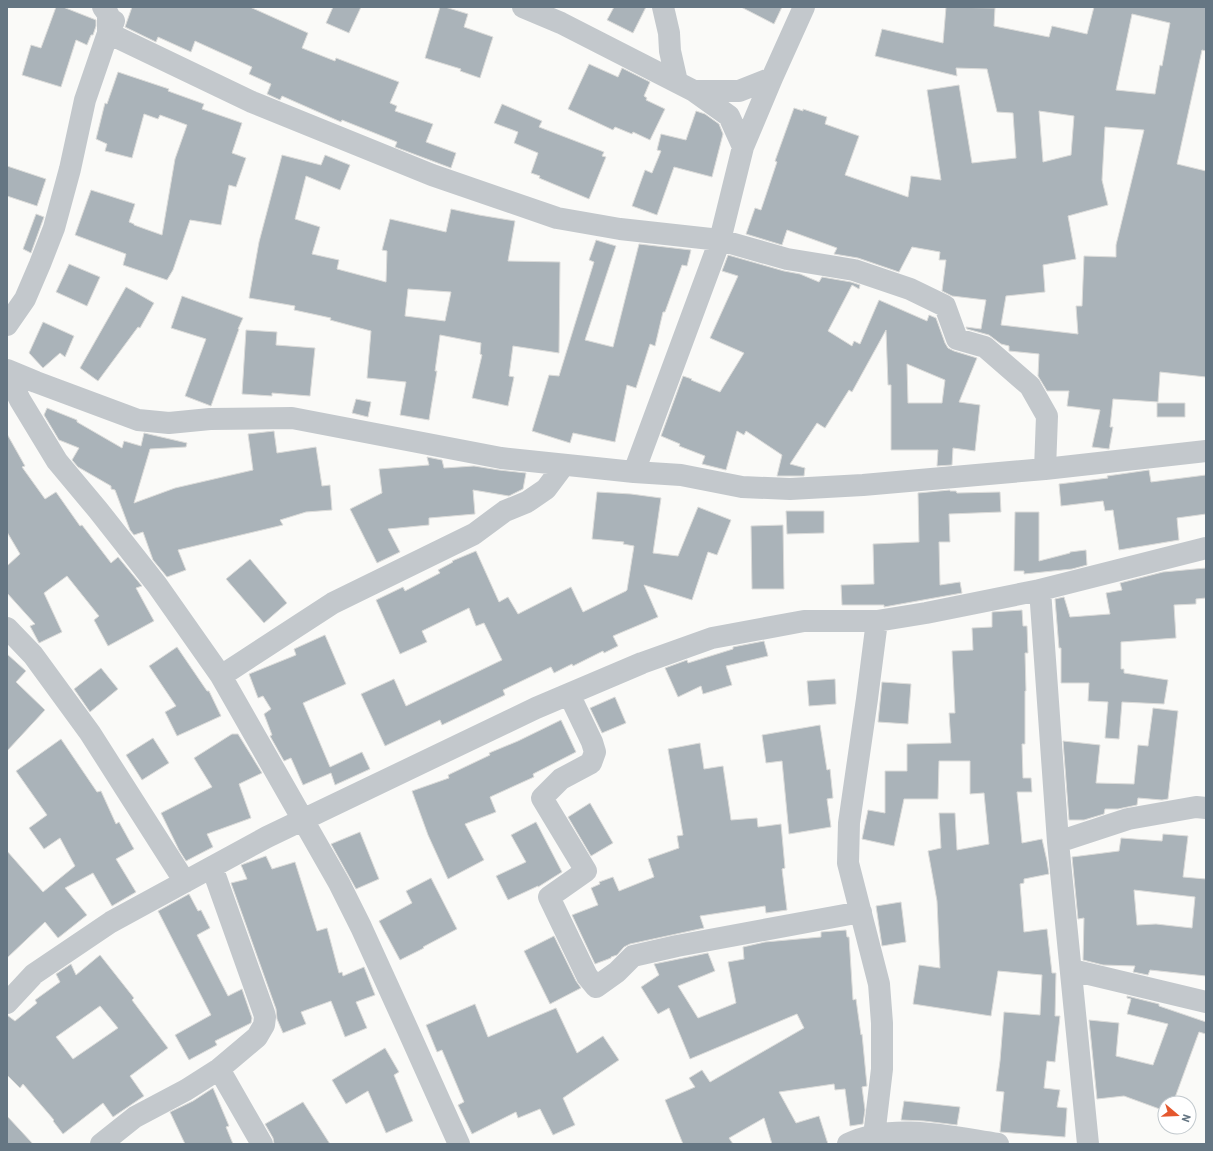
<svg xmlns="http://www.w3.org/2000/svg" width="1213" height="1151" viewBox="0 0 1213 1151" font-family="Barlow,sans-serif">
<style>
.building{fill:#aab3b9;stroke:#dcdcda;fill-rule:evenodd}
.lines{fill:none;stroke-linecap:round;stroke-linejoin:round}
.minor{stroke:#c3c8cc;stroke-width:22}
</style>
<rect width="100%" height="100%" fill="#fafaf8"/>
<path class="building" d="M 56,7 L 63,7 L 96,20 L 96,26 L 93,35 L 91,35 L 87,45 L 76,40 L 61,87 L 22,75 L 31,45 L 41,48 Z
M 132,7 L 250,7 L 308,33 L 302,48 L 335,61 L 336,58 L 399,82 L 390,103 L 397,106 L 395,111 L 433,124 L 426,142 L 456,153 L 451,168 L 395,147 L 397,142 L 342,120 L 341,122 L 282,96 L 280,100 L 267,94 L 271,84 L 249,74 L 252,67 L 195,41 L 191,52 L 158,37 L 156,42 L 125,27 Z
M 333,7 L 361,7 L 349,33 L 326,23 Z
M 440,7 L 445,7 L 468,14 L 464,27 L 493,37 L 480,78 L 460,71 L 461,69 L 425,58 Z
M 614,7 L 646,7 L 633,33 L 607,20 Z
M 741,7 L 782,7 L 774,24 Z
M 946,7 L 995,8 L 994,26 L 1049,37 L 1052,26 L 1087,34 L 1094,7 L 1206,7 L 1206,51 L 1202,50 L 1177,164 L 1206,171 L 1206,377 L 1160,372 L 1158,402 L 1113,399 L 1110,427 L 1113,427 L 1109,449 L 1092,447 L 1100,410 L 1067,406 L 1069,391 L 1047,391 L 1038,376 L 1039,354 L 1009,351 L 1009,346 L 1001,344 L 989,335 L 967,329 L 966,327 L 981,329 L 986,300 L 952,296 L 942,291 L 946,260 L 939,260 L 940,252 L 912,247 L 899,272 L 858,258 L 834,254 L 837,248 L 787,230 L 782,245 L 746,234 L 755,208 L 761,210 L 777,162 L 775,161 L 794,108 L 803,111 L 803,109 L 827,117 L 825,124 L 859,136 L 845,175 L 908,197 L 911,176 L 941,180 L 927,90 L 959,85 L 972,163 L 1016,158 L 1013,113 L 997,112 L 987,69 L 956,68 L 957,76 L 875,56 L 882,29 L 943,43 ZM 1132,14 L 1170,23 L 1162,66 L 1160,65 L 1155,94 L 1116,90 ZM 1039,111 L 1074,116 L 1071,155 L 1043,162 ZM 1105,127 L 1144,130 L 1116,245 L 1116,257 L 1084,256 L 1082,306 L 1076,306 L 1078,334 L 1001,325 L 1006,296 L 1045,292 L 1043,265 L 1076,259 L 1068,216 L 1108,205 L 1102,180 Z
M 589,64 L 618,77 L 622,68 L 650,82 L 644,96 L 647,98 L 646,100 L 665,109 L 650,140 L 633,132 L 632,134 L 615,127 L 613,130 L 568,109 Z
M 118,72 L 169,89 L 168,91 L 204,104 L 202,109 L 242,123 L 232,153 L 246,158 L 236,187 L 229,185 L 221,225 L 190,220 L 173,270 L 167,280 L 123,265 L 126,254 L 75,235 L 91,190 L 135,204 L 129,222 L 134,224 L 134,225 L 162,235 L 175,159 L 187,125 L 160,115 L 158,119 L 144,114 L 132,158 L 105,151 L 107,144 L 96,139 L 105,103 L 107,104 Z
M 502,104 L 542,121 L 539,127 L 604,152 L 602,156 L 606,157 L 589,199 L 539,178 L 540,176 L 531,173 L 538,153 L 514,143 L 518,132 L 494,123 Z
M 696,111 L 705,114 L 719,124 L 723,134 L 712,177 L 674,167 L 657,215 L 632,206 L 645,170 L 652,173 L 661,151 L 657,150 L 661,134 L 686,140 Z
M 282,155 L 321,165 L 325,155 L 350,165 L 340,190 L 306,176 L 295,219 L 320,227 L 312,254 L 339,260 L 337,269 L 386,282 L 387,251 L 382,250 L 390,219 L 446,232 L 451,209 L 479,215 L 515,221 L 508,261 L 560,262 L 559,353 L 513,346 L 509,376 L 514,377 L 508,406 L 472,398 L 482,355 L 480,354 L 481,343 L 440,335 L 435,371 L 437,371 L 429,420 L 400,415 L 406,382 L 367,378 L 371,331 L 330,320 L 331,318 L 294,310 L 295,306 L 249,298 L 259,242 ZM 408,289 L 451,292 L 445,321 L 405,316 Z
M 7,166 L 46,179 L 37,206 L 7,196 Z
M 36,214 L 44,217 L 31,253 L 23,249 Z
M 596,240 L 616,246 L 585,340 L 613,347 L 639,244 L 691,250 L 687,266 L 682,265 L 665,312 L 663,312 L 655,346 L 650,344 L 636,388 L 627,385 L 615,442 L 573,433 L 570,443 L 532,431 L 549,375 L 559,376 L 594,262 L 589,260 Z
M 728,255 L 784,271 L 800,274 L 819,282 L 822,277 L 851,282 L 860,285 L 859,289 L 852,285 L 828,331 L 852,346 L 854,341 L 860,344 L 879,300 L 927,321 L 929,315 L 936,318 L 945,343 L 948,348 L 954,351 L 977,358 L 959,402 L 980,405 L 975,451 L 953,448 L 952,465 L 937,466 L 938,450 L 891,450 L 891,385 L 888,385 L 886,330 L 852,392 L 849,390 L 825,428 L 817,423 L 790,464 L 805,468 L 804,476 L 777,476 L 782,455 L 746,431 L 744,435 L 737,431 L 726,470 L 702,464 L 705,456 L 679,446 L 680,444 L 661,436 L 683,376 L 692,379 L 691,380 L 720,392 L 744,353 L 710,338 L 738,276 L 722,271 ZM 907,364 L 945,380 L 942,403 L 908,403 Z
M 69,264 L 100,277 L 87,306 L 56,292 Z
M 126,287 L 154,303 L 140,328 L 138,327 L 98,381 L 80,368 Z
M 182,296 L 243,318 L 238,329 L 239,329 L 211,406 L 185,396 L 206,339 L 171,328 Z
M 43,322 L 74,336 L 65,357 L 60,353 L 43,368 L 29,353 Z
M 246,330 L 277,332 L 276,345 L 315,348 L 310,396 L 272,393 L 272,396 L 242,394 Z
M 356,399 L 371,402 L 368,417 L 352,413 Z
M 1157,403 L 1185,403 L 1185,417 L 1157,417 Z
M 47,408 L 77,420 L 77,422 L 122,448 L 124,441 L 141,446 L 144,433 L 187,443 L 186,447 L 150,449 L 134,503 L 175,488 L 253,470 L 248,434 L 274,431 L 277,453 L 316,447 L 322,486 L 330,485 L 332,510 L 306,512 L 280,520 L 283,525 L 178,550 L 186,570 L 167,577 L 153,560 L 143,532 L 134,535 L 130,530 L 115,490 L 111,489 L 111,486 L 78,467 L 72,460 L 79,448 L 59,440 L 44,415 Z
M 7,434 L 25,466 L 22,467 L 45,499 L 56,492 L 80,526 L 82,525 L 111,563 L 118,557 L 142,586 L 136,588 L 154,621 L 108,646 L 94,620 L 99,616 L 67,576 L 44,593 L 62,632 L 39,643 L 30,626 L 35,624 L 7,593 L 7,566 L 20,554 L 7,532 Z
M 427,457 L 442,460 L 444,468 L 474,466 L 499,470 L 526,473 L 523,489 L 509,496 L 473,490 L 475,514 L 429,518 L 429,525 L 388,529 L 400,552 L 377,563 L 350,509 L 382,493 L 379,469 L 429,465 Z
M 1149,470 L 1151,482 L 1206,475 L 1206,514 L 1177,518 L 1179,540 L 1119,550 L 1113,510 L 1105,511 L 1103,501 L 1061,506 L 1059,484 L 1108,478 L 1107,476 Z
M 950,490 L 950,491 L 956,491 L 957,493 L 1000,492 L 1001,512 L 949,514 L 950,542 L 939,542 L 940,585 L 960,582 L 962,593 L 884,607 L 884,605 L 842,605 L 841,585 L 874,584 L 873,544 L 919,542 L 918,493 Z
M 597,492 L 631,494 L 661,498 L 653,553 L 678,556 L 698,507 L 731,520 L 717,555 L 708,552 L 692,600 L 644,585 L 658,617 L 613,636 L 618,646 L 604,653 L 603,651 L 573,666 L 572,664 L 554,673 L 551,667 L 503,690 L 505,695 L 442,725 L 440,720 L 385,746 L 361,694 L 394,679 L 406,706 L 502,660 L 484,623 L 476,626 L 469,608 L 422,631 L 427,642 L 400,654 L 376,600 L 403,587 L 405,591 L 440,573 L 438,570 L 453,562 L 452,561 L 476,551 L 499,602 L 508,597 L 518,614 L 571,587 L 583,612 L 626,591 L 627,590 L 634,546 L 623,544 L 624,542 L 592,539 Z
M 786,511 L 824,511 L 824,533 L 787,534 Z
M 1015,512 L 1039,512 L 1039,561 L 1070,553 L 1070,552 L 1086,550 L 1087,565 L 1072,569 L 1024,574 L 1024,571 L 1014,571 Z
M 783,525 L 784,589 L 752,589 L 751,526 Z
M 250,559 L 287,603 L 264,623 L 226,579 Z
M 1206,568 L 1206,598 L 1196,599 L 1196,604 L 1174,605 L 1176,638 L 1121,642 L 1121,669 L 1124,669 L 1124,673 L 1168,680 L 1164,704 L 1122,702 L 1119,739 L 1105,738 L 1108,702 L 1088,701 L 1089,683 L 1061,683 L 1061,648 L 1059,648 L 1055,599 L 1064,597 L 1070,617 L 1110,614 L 1106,593 L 1122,590 L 1120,583 L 1163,572 Z
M 1022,610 L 1023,626 L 1027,626 L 1028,653 L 1025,653 L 1026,691 L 1025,691 L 1025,744 L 1022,744 L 1023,778 L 1031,778 L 1032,792 L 1017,792 L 1022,843 L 1042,839 L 1047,861 L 1049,874 L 1024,879 L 1024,883 L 1020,884 L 1024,932 L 1047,929 L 1052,973 L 1056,973 L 1055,1016 L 1060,1016 L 1055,1062 L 1047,1061 L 1044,1088 L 1060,1090 L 1057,1107 L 1067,1108 L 1065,1137 L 1000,1132 L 1004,1092 L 996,1091 L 1000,1061 L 1004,1012 L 1040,1015 L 1042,975 L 998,971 L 991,1016 L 913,1004 L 919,965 L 940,968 L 937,901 L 928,851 L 941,848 L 939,813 L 955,813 L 957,850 L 989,844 L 984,793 L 970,794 L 970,761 L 939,761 L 938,799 L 904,799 L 894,846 L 862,839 L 868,810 L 885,813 L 885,771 L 907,771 L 907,744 L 951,743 L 949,713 L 955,713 L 952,651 L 973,650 L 972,628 L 992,627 L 992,612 Z
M 325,635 L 346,684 L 303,703 L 330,767 L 362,752 L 370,769 L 335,785 L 331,773 L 303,785 L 291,758 L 284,761 L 270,736 L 272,735 L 264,714 L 271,709 L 263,696 L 258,698 L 249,674 L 296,655 L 294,649 Z
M 764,641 L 768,656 L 726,666 L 732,685 L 703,694 L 701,686 L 678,697 L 665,668 L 687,660 L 688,663 L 733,649 L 733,647 Z
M 177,647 L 207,691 L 209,691 L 221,716 L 177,736 L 165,712 L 176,706 L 149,666 Z
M 7,654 L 26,671 L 16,682 L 45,710 L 7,751 Z
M 101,668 L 118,689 L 90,712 L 74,689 Z
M 835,679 L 836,704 L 809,706 L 807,681 Z
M 882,682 L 911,684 L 908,724 L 878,722 Z
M 615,697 L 626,723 L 602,733 L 590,708 Z
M 1153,708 L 1178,711 L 1168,799 L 1162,800 L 1138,798 L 1137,805 L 1118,809 L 1105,809 L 1104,814 L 1084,820 L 1069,820 L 1063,741 L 1100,745 L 1096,783 L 1134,784 L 1138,745 L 1148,746 Z
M 561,720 L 576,752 L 533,774 L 534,777 L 490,797 L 496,812 L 465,824 L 484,860 L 448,879 L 428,835 L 412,791 L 449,778 L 448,775 L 490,755 L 489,753 L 518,741 Z
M 820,725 L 827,770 L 830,769 L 833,798 L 827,799 L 831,827 L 789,834 L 782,761 L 766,763 L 762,735 Z
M 232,734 L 238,734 L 262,773 L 239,784 L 251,818 L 207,834 L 213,847 L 186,861 L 179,850 L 161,813 L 212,787 L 194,758 Z
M 153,738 L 169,763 L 142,780 L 126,755 Z
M 61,739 L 97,792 L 101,791 L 116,824 L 119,822 L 134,849 L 116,859 L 136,892 L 112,906 L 93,873 L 65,888 L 87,915 L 58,938 L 45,922 L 7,958 L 7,851 L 43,892 L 75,866 L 60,838 L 44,849 L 29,828 L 47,815 L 16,771 Z
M 700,743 L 704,769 L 723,766 L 731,820 L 757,818 L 758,827 L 781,824 L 785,868 L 782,869 L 787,910 L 766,913 L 765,906 L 700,916 L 704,928 L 630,944 L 624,947 L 617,955 L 611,957 L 611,958 L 595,964 L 572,915 L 598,905 L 591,888 L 600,884 L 599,882 L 613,877 L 619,891 L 654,877 L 648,859 L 679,848 L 677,836 L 683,835 L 668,749 Z
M 590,803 L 613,843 L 591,856 L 568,817 Z
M 536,822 L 562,872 L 538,887 L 538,886 L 508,900 L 496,876 L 526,862 L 511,835 Z
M 360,832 L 379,879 L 356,889 L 331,844 Z
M 1163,834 L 1188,836 L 1183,877 L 1206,879 L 1206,976 L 1150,970 L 1148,975 L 1133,972 L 1135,966 L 1103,965 L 1083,960 L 1084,918 L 1078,919 L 1072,857 L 1119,851 L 1121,838 L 1162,841 ZM 1134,890 L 1195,897 L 1192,928 L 1156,924 L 1137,925 Z
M 266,856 L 272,869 L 295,862 L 317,931 L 327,928 L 339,973 L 342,972 L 343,976 L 364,967 L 375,995 L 356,1002 L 367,1028 L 345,1037 L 331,1001 L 301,1012 L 306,1024 L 283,1033 L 277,1019 L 276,1009 L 231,883 L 247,879 L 241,865 Z
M 431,878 L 457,929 L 423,947 L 424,948 L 400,960 L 379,921 L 412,903 L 406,891 Z
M 189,894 L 198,911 L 201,910 L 210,928 L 197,935 L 228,996 L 242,989 L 252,1018 L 251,1023 L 215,1041 L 217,1045 L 189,1060 L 175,1035 L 211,1015 L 158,911 Z
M 901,902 L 906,942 L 882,946 L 876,906 Z
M 846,930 L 847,937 L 849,937 L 853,1000 L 856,999 L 861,1035 L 862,1034 L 867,1086 L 862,1087 L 865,1110 L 863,1124 L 850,1126 L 845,1089 L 835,1090 L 834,1084 L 779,1092 L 796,1123 L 819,1116 L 828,1144 L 772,1144 L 764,1118 L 729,1138 L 733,1144 L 683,1144 L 665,1100 L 695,1087 L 689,1078 L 702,1070 L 710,1082 L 804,1028 L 797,1014 L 690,1059 L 669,1008 L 658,1014 L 641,987 L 659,975 L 654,964 L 708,953 L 715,971 L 678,986 L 698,1018 L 736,1003 L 728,962 L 744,959 L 743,947 L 765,942 L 821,937 L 821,932 Z
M 554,936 L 576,981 L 581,988 L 550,1004 L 524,951 Z
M 100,955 L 134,998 L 132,1000 L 168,1048 L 130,1076 L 144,1096 L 113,1117 L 103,1103 L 63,1134 L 53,1121 L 54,1120 L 23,1084 L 20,1088 L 7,1075 L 7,1015 L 15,1021 L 37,1003 L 35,1000 L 60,982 L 56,974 L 71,964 L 76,975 ZM 100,1006 L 118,1028 L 73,1059 L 56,1037 Z
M 1127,996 L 1159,1004 L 1159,1006 L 1206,1022 L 1206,1034 L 1199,1032 L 1173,1103 L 1165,1103 L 1165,1111 L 1124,1096 L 1097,1099 L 1089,1020 L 1119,1023 L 1116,1056 L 1153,1065 L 1168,1024 L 1127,1014 L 1131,999 L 1127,998 Z
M 475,1004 L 488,1037 L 556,1008 L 577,1053 L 603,1036 L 619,1060 L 563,1098 L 575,1125 L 553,1135 L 540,1109 L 518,1118 L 516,1112 L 472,1134 L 458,1105 L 464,1102 L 442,1050 L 437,1052 L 426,1025 Z
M 385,1048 L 399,1072 L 394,1075 L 413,1121 L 386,1133 L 368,1091 L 346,1104 L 332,1080 Z
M 213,1088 L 229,1126 L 226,1127 L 233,1144 L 185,1144 L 170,1112 L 193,1101 Z
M 904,1101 L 960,1107 L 957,1125 L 924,1121 L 901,1120 Z
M 303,1102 L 330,1144 L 274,1144 L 273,1138 L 265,1124 Z
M 7,1116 L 33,1144 L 7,1144 Z"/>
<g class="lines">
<path class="minor" d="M 103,7 L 108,14 L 108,33 L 252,102 L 432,175 L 557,218 L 620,229 L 720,240 L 787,259 L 854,270 L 910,289 L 945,306 L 957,339 L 985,347 L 1030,386 L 1047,416 L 1045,469
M 523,7 L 561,23 L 694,91 L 729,116 L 743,147
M 663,7 L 669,33 L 670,51 L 677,82
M 694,91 L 739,91 L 772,78
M 7,325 L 25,299 L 40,264 L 54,228 L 70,169 L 85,100 L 108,33 L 114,21
M 7,370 L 36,382 L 138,420 L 169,423 L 210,419 L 292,418 L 501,458 L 634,472 L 681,475 L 742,487 L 790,489 L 863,485 L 1045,469 L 1206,451
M 7,373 L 20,400 L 57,461 L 98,510 L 157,585 L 221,676 L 339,883 L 361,927 L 407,1028 L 459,1144
M 634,472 L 720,240 L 743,147 L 772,78 L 804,7
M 1040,590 L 1058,842 L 1088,1144
M 7,628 L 33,655 L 90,733 L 185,882
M 221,676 L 333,603 L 474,534 L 505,511 L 527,502 L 546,489 L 564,465
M 569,694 L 592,742 L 595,752 L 591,763 L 561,779 L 542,798 L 586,871 L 549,897 L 587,976 L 596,987 L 617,972 L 633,956 L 677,946 L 861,912
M 1058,842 L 1128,819 L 1196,807 L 1206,808
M 1072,970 L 1206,1002
M 7,1003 L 34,974 L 111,922 L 267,837 L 536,708 L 642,663 L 712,638 L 804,621 L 877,621 L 926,613 L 1040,590 L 1206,548
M 219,1069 L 262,1144
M 874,1136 L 882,1069 L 882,1023 L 879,984 L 848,863 L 849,823 L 867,699 L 877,621
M 101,1144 L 135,1117 L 186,1090 L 219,1069 L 257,1037 L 264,1025 L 265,1017 L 264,1013 L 212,867
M 848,1144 C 893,1122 951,1137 998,1144"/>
</g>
<rect width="1213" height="1151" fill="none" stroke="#657683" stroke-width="16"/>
<g transform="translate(1177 1115) rotate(109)"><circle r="19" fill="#ffffff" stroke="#c1c8cd"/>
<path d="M0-3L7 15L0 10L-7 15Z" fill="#e4572e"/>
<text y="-6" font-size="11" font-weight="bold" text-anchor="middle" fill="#657683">N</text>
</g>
</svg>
